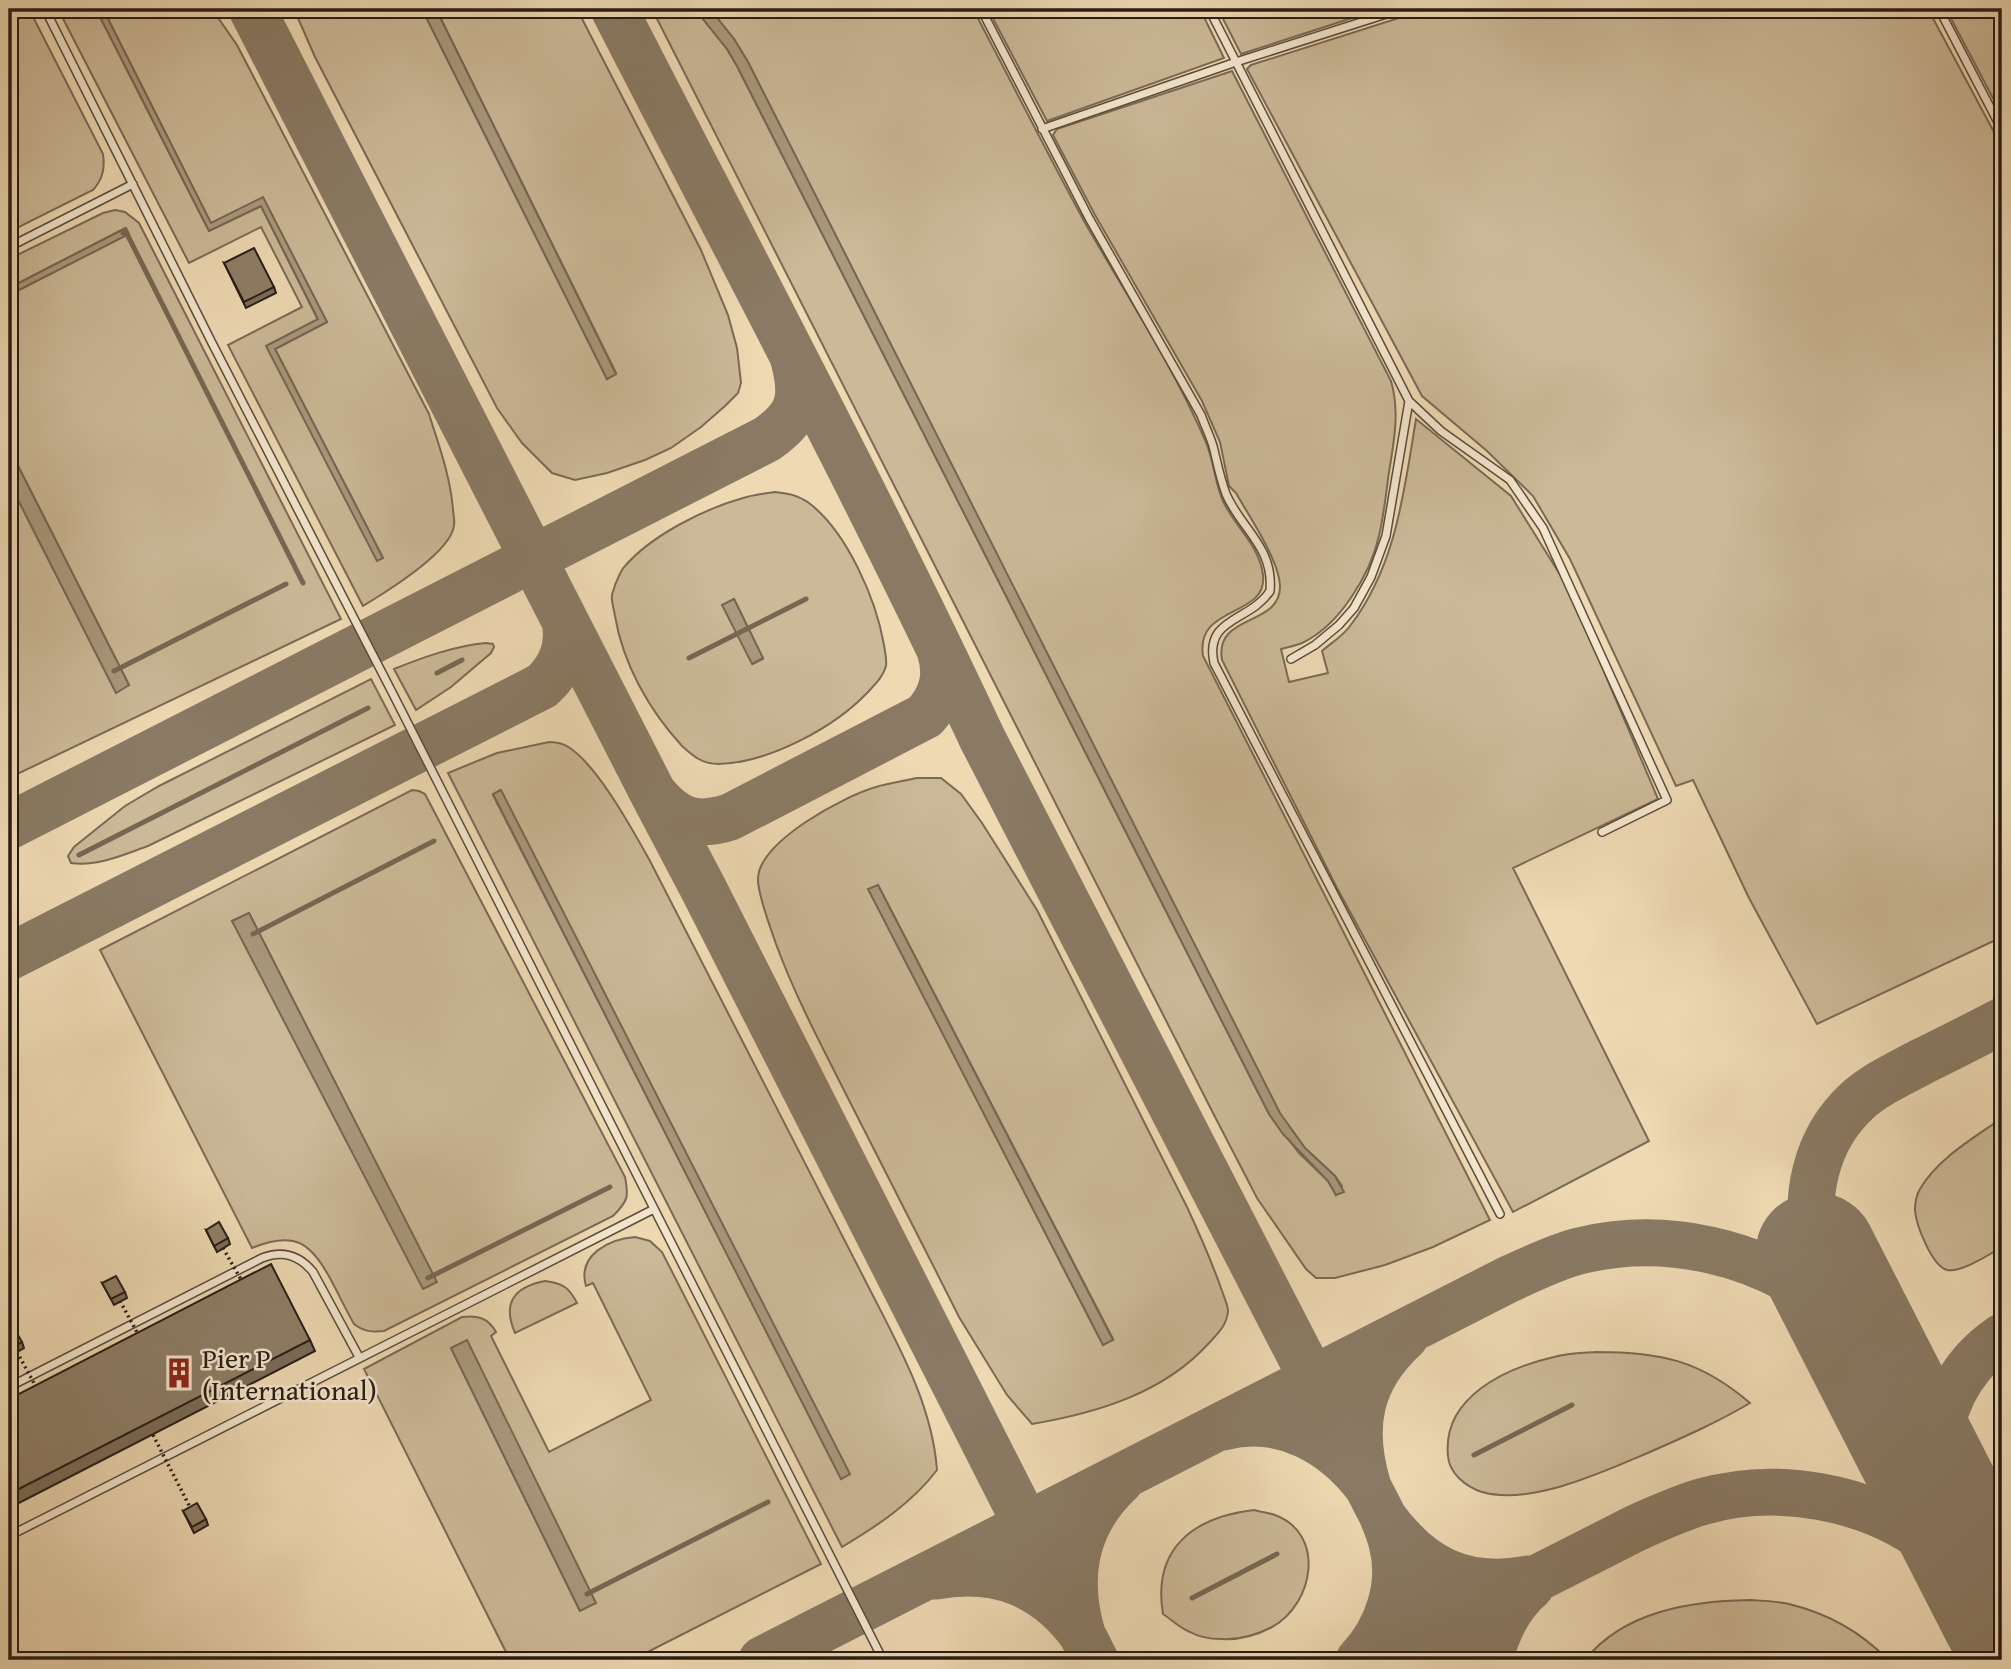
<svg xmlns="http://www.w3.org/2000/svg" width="2011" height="1669" viewBox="0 0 2011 1669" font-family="'Gentium Book Plus',serif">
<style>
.green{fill:#ccb998;stroke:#7a6a56;stroke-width:2;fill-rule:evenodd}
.water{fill:#aa997d;stroke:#766753;stroke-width:2}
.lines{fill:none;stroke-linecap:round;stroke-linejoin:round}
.stream{stroke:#766753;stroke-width:5}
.taxiway{stroke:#8a7a64;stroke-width:47}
.runway{stroke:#8a7a64;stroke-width:121}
.lane-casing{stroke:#594b3c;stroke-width:10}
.lane{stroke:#f4e6ce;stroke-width:7}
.path-bridge{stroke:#271c15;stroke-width:3.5;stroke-dasharray:2 3.5;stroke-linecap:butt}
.wall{fill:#7a6c59;stroke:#271c15;stroke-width:2}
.building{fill:#8e7e67;stroke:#271c15;stroke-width:2}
.labels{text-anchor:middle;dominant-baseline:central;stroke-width:5;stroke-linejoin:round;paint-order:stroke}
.poi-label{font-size:28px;fill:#271c15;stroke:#f4e6ce;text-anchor:start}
</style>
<rect width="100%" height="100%" fill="#eed9b3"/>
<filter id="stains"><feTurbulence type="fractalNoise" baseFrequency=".00286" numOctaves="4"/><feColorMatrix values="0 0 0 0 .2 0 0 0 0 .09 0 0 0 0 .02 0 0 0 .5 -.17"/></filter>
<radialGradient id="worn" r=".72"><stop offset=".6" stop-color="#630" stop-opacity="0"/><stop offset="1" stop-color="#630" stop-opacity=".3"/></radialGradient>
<path class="green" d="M 9,9 L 29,9 L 103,154 C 105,168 103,179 93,190 L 9,232 Z
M 58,9 L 96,9 L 209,231 L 261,206 L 318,320 L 267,346 L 383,558 L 275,349 L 327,322 L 263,198 L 211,224 L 103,9 L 212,9 L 237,45 L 429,414 C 439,446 450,475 453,509 C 453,514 455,520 454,525 C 452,552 386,592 363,606 L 228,345 L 302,307 L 261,227 L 189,263 Z
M 294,9 L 422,9 L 607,379 L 616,373 L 436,9 L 577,9 L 701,250 L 728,315 L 737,348 L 741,383 L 738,393 L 725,406 L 701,427 L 671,448 L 645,460 L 607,473 L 575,480 L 552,473 L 522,443 L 497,408 L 315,57 Z
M 652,9 L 695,9 L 727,49 L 737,66 L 1269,1114 L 1299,1153 L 1328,1181 L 1336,1195 L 1342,1186 L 1335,1176 L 1305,1148 L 1278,1112 L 748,62 L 734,39 L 710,9 L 973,9 C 1010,79 1046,151 1084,221 C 1125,293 1172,364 1205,440 C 1214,459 1214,481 1223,501 C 1235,527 1259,544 1263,575 C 1268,618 1195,604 1203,656 L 1490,1220 L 1433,1247 L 1385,1265 L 1335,1278 L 1316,1278 L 1306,1269 L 1257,1198 L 1213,1113 Z
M 988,9 L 1200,9 L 1224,58 L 1047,121 Z
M 1218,9 L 1380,9 L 1241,54 Z
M 1427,9 L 1928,9 L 2002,147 L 2002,937 L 1817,1024 L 1749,898 L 1693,780 L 1676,786 L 1570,559 L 1533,496 L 1487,451 L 1422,396 L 1247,69 L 1251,65 Z
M 1946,9 L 2002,9 L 2002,115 L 1995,102 Z
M 1232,71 L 1391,381 C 1400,412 1394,441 1389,472 C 1386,493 1384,515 1379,536 C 1370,575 1339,626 1302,643 C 1295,646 1288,647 1281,649 L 1289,682 L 1328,673 L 1322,651 C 1331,643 1343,636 1350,626 C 1396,566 1404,492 1416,419 L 1511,496 L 1569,589 L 1658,799 L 1513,868 L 1649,1141 L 1513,1212 L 1337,888 L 1222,660 C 1214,613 1281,627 1280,586 C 1279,560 1249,516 1236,493 L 1229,486 L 1220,442 L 1202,401 L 1095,215 L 1053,135 L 1057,129 Z
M 115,210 L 125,212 L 139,223 L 341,619 L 11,777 L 9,772 L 9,482 L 116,692 L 129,685 L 9,448 L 9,295 L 128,234 L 125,228 L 9,288 L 9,259 L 103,213 Z
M 774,492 C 787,493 798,495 809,503 C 847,532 876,599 884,645 C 885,652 887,660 886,666 C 883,677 875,684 868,692 C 834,728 768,763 718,764 C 702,764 693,756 682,746 C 649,710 623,664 615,616 C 614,609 611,601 612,595 C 612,593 615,587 615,585 C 618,579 620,571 625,566 C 652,535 704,509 743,498 C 753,495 764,494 774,492 ZM 734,599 L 763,659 L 753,664 L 723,605 Z
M 486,643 L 493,644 L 494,647 L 491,653 L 451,687 L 416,710 L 394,669 C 424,657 454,646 486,643 Z
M 371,679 L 395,725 L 148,846 C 125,854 97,867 71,863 L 68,856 L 74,847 L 125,806 L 159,786 Z
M 549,742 C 557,742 563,743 570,748 C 599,768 632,829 650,861 L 867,1284 C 897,1343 932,1403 937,1470 C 912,1503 877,1526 842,1547 L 448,773 L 497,753 ZM 500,790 L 842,1479 L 493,795 Z
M 917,778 L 941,778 L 961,794 L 982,823 L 1037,910 L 1187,1207 C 1200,1235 1212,1262 1222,1291 C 1224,1297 1228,1305 1228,1311 C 1227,1325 1218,1333 1209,1343 C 1164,1393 1097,1413 1032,1424 L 1007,1395 L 959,1317 C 924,1247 888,1177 853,1108 C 826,1054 797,1001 776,944 C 771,929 757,893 758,878 C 760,841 844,796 876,787 C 889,783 904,781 917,778 ZM 878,885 L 1113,1339 L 1103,1345 L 869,890 Z
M 412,790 L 419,791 L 425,794 L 625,1177 C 629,1197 628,1201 613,1216 L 384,1331 C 372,1332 364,1332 354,1324 C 346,1310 339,1295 331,1280 C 311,1243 295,1230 252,1248 L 100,950 ZM 249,913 L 436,1282 L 232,921 Z
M 2002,1118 L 2002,1247 C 1990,1254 1961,1273 1947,1270 C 1932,1266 1916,1225 1915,1210 C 1915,1203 1917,1194 1920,1189 C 1938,1158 1974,1138 2002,1118 Z
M 635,1237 L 650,1241 L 662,1252 L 821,1564 L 632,1660 L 510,1660 L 364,1369 L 462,1317 C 478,1315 488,1318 496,1332 L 491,1336 L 549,1452 L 651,1400 L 593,1283 L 586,1286 C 577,1255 609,1239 635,1237 ZM 467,1341 L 580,1611 L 451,1348 Z
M 545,1281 C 562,1283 569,1287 577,1303 L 515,1333 C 502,1303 514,1287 545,1281 Z
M 1596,1352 C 1660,1352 1700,1360 1750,1403 C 1718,1422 1684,1437 1650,1452 C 1605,1471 1531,1506 1482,1492 C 1466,1487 1449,1473 1448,1456 C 1442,1397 1506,1368 1554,1357 C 1568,1353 1583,1353 1596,1352 Z
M 1254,1510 C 1261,1512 1269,1513 1275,1515 C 1326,1534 1314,1604 1272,1627 C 1257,1635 1238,1640 1221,1639 C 1210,1639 1199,1637 1190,1632 C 1180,1628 1172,1620 1163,1614 C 1152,1548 1194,1517 1254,1510 Z
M 1750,1600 C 1763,1601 1776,1601 1789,1604 C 1826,1613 1861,1632 1888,1660 L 1585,1660 C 1624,1611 1691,1601 1750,1600 Z"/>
<path class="water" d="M 96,9 L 103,9 L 211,223 L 263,197 L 327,322 L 275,349 L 383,558 L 377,561 L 266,346 L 318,319 L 261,206 L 209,231 Z
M 422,9 L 436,9 L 616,374 L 607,379 Z
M 695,9 L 710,9 L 734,39 L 748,62 L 1280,1113 L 1305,1148 L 1335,1176 L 1344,1192 L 1336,1195 L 1328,1181 L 1283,1134 L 1269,1114 L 737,66 L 727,49 Z
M 126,228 L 129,234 L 9,295 L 9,288 Z
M 9,448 L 129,685 L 116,693 L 9,482 Z
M 734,599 L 763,658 L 752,664 L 722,605 Z
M 501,790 L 850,1474 L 841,1479 L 493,794 Z
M 878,885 L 1113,1340 L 1103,1345 L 868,889 Z
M 249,913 L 437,1282 L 423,1289 L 232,921 Z
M 467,1340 L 596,1603 L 580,1611 L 451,1348 Z"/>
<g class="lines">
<path class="stream" d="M 123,233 L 126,232 L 303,583
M 689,658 L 806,599
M 114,671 L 286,584
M 437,673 L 462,660
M 79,855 L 368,708
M 253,934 L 434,841
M 428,1278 L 610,1187
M 1474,1455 L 1572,1405
M 587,1594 L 768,1502
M 1192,1598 L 1277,1554"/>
<path class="taxiway" d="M 252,9 L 653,793 L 703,888 L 1095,1660
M 614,9 C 738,251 867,492 982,738 L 1457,1660
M 653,793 C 676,821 695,828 730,817 L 925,716 C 943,696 948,675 940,650
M 9,826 L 767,439 C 800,416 804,398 794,360
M 9,957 L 542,686 C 561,669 570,646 565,621
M 1816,1253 C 1803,1198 1815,1140 1857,1101 C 1876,1084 1899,1074 1921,1062 C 1948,1049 1975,1035 2002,1021
M 1223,1427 C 1282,1412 1334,1442 1368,1487 C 1350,1428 1358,1380 1405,1337
M 1953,1520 C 1947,1503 1940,1485 1939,1467 C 1935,1414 1959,1366 2002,1337
M 935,1576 C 997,1565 1045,1584 1082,1634 C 1065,1576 1075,1523 1120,1481
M 762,1660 L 1509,1279 C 1532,1269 1555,1257 1579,1251 C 1665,1230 1758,1251 1828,1305 C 1839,1314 1849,1325 1859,1335
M 1359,1660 C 1388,1630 1403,1584 1392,1543 C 1390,1534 1386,1525 1383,1517 C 1421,1569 1464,1591 1528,1579
M 1376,1660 L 1636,1528 C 1658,1518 1678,1509 1701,1502 C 1776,1480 1867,1496 1930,1543 C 1959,1564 1981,1593 2002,1621
M 1489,1660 C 1497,1631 1508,1606 1531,1586"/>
<path class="runway" d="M 1816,1253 L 2002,1617"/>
<g class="lane-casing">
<path id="lane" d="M 45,9 L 211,341 L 394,696 L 883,1660
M 981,9 L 1089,218 L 1201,415 C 1205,426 1210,436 1213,446 C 1217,462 1220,478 1226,494 C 1241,529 1274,547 1270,591 C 1250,622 1204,617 1214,663 L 1500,1214
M 1209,9 L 1409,401 L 1386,536 L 1371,577 L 1354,608 L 1339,625 L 1315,645 L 1291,659
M 1939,9 L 2002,130
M 1042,129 L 1236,62 L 1402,9
M 9,247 L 133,184
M 1409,401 L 1441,431 L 1510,480 L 1543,528 L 1667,800 L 1602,832
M 9,1387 L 262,1258 C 283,1250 299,1255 313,1272 L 359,1357
M 9,1536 L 654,1209"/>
</g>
<use href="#lane" class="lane"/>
<path class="path-bridge" d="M 223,1248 L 243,1283
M 120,1301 L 139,1336
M 17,1352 L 36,1387
M 153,1435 L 192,1511"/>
</g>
<path class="wall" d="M 224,263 L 274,287 L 276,293 L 246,308 Z
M 206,1230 L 228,1238 L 230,1244 L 217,1252 Z
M 102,1283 L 125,1292 L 127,1298 L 114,1305 Z
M 9,1329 L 22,1342 L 24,1348 L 10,1356 L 9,1353 Z
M 310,1340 L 315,1351 L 9,1508 L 9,1399 Z
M 183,1511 L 206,1519 L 208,1525 L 194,1533 Z"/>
<path class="building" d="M 254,248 L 274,287 L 244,302 L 224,263 Z
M 219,1222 L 228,1238 L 214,1246 L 206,1230 Z
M 271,1264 L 310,1340 L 9,1494 L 9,1399 Z
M 116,1276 L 125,1292 L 111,1299 L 102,1283 Z
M 13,1326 L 22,1342 L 9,1349 L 9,1329 Z
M 197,1503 L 206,1519 L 192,1527 L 183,1511 Z"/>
<defs>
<g id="building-bare" transform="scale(2.415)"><path d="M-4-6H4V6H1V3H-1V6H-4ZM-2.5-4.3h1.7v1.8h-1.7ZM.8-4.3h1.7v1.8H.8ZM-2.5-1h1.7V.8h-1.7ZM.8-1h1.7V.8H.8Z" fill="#8f2418" stroke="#f4e6ce" stroke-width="2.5" paint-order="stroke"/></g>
</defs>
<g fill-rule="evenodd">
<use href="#building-bare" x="179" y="1373"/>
</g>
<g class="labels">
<g class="poi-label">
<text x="202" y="1357">Pier P<tspan x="202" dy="32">(International)</tspan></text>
</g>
</g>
<rect width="2011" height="1669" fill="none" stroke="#eed9b3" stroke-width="35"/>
<rect x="10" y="10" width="1990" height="1648" fill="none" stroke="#271c15" stroke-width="3.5"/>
<rect x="18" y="18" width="1976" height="1634" fill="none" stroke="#271c15" stroke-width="2"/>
<rect width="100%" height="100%" filter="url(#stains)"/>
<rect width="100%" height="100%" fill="url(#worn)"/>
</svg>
